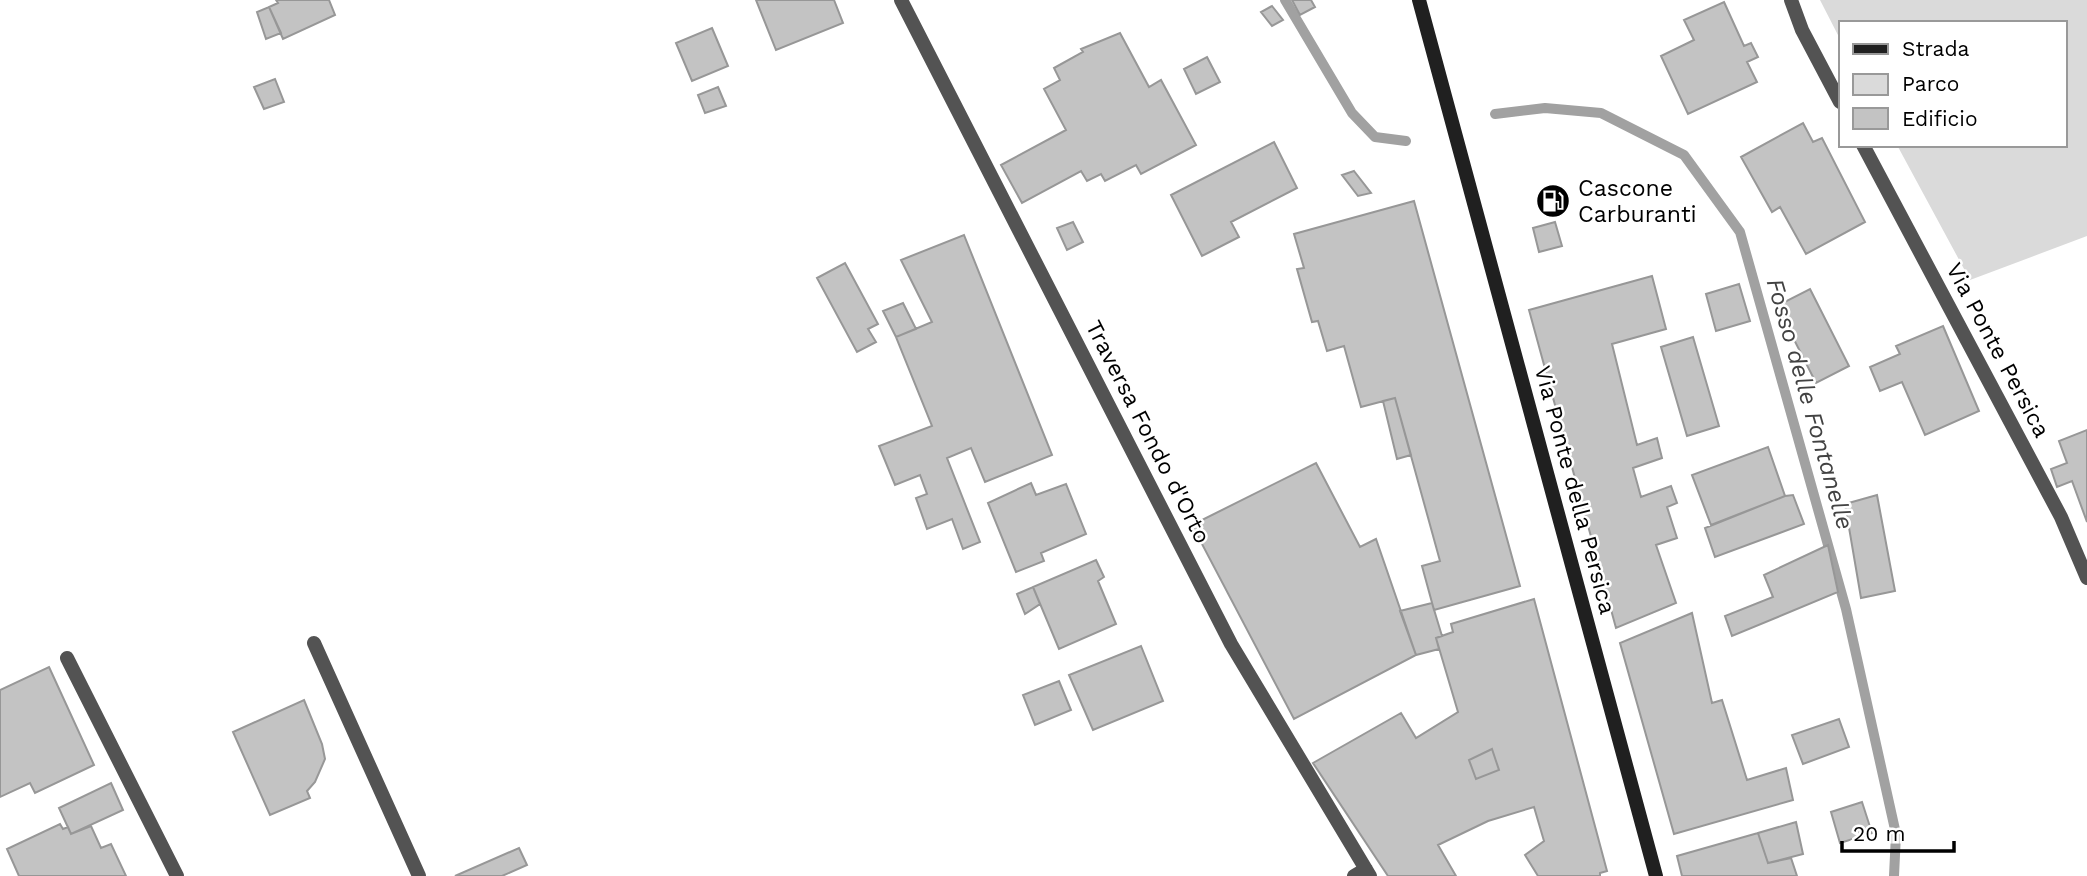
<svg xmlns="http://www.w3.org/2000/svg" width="2087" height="876" viewBox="0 0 2087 876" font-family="'Work Sans',sans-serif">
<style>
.green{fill:#dadada}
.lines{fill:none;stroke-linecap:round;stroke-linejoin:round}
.stream{stroke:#a1a1a1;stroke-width:10}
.building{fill:#c3c3c3;stroke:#979797;stroke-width:2;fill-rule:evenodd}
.street{stroke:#535353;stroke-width:14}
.secondary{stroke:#202020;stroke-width:14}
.labels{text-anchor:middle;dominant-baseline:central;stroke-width:5;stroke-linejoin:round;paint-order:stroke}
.poi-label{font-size:23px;fill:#000;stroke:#fff;text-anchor:start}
.street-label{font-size:23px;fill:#000;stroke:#fff}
.water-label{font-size:24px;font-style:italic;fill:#424242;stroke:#fff}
</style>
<rect width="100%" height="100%" fill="#fff"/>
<path class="green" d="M 1820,0 L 2087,0 L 2087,236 L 1970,280 L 1897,145 L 2064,145 L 2064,23 L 1840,23 L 1840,39 Z"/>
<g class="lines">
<path class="stream" d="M 1285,0 L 1352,113 L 1375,137 L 1406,141
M 1495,114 L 1545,108 L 1601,113 L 1684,155 L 1740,232 L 1846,609 L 1896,834 L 1894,876"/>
</g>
<path class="building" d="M 276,0 L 329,0 L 335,15 L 283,39 L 269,7 L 278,3 Z
M 756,0 L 834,0 L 843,23 L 776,50 Z
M 1292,0 L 1311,0 L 1315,7 L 1300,15 Z
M 1724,2 L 1744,46 L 1751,43 L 1758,57 L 1747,62 L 1757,82 L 1688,114 L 1661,56 L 1694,40 L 1684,20 Z
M 1272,6 L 1283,20 L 1272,26 L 1261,12 Z
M 269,7 L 281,33 L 266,39 L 257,12 Z
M 712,28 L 728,66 L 692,81 L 676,43 Z
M 1120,33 L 1149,87 L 1161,80 L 1196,145 L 1141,174 L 1136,165 L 1105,181 L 1101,174 L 1087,181 L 1081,171 L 1022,203 L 1001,165 L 1066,130 L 1044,89 L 1060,80 L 1054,68 L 1083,52 L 1081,49 Z
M 1207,57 L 1220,82 L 1196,94 L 1184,69 Z
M 275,79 L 284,102 L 264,109 L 254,87 Z
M 718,87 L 726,106 L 705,113 L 698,95 Z
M 1803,123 L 1813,142 L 1822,138 L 1865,222 L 1806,254 L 1780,207 L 1772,212 L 1741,157 Z
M 1274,142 L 1297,188 L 1231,222 L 1239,237 L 1202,256 L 1171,195 Z
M 1354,171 L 1371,193 L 1358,196 L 1342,175 Z
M 1414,201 L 1520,586 L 1434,610 L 1422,566 L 1440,561 L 1395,398 L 1361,407 L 1344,346 L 1327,351 L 1318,321 L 1312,322 L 1297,269 L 1304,268 L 1294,234 Z
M 1073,222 L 1083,242 L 1067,250 L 1057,228 Z
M 1555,222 L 1562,246 L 1539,252 L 1533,228 Z
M 964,235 L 1052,455 L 985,482 L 971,448 L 947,458 L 980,542 L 963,549 L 952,519 L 927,529 L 916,498 L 927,494 L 920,475 L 895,485 L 879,446 L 932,426 L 896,337 L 932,322 L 901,260 Z
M 845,263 L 878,324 L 868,329 L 876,342 L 857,352 L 817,278 Z
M 1652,276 L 1666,329 L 1612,344 L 1637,445 L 1657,438 L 1662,458 L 1633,468 L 1641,497 L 1671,486 L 1677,503 L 1667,507 L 1677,538 L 1656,545 L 1676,603 L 1616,628 L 1529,310 Z
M 1739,284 L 1750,321 L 1716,331 L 1706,294 Z
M 1810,289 L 1849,366 L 1816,383 L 1777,306 Z
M 903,303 L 916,329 L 896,337 L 883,311 Z
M 1943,326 L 1979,411 L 1925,435 L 1902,382 L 1880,391 L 1870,367 L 1900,354 L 1896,346 Z
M 1693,337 L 1719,426 L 1687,436 L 1661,347 Z
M 1395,398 L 1411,455 L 1397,459 L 1383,401 Z
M 2087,430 L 2087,522 L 2072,481 L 2057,487 L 2051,469 L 2067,463 L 2059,441 Z
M 1768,447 L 1785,496 L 1711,525 L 1692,475 Z
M 1316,463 L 1360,547 L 1376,539 L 1416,655 L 1294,719 L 1192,525 Z
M 1031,483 L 1036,495 L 1066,484 L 1086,534 L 1041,553 L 1044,561 L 1016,572 L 988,503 Z
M 1793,495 L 1804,524 L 1715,557 L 1705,528 L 1785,496 Z
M 1877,495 L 1895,591 L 1861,598 L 1845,504 Z
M 1828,545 L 1838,592 L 1732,636 L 1725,616 L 1773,597 L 1764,575 Z
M 1096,560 L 1104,577 L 1098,581 L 1116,624 L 1059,649 L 1033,587 Z
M 1033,587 L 1040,604 L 1025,614 L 1017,594 Z
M 1534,599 L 1607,871 L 1600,873 L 1600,876 L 1538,876 L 1525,855 L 1544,841 L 1534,807 L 1488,821 L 1438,845 L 1456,876 L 1388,876 L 1313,763 L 1401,713 L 1416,738 L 1458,712 L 1436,638 L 1453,632 L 1451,624 ZM 1492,749 L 1499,770 L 1476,779 L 1469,760 Z
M 1432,603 L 1442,636 L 1436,638 L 1439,649 L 1416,655 L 1400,611 Z
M 1692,613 L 1712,703 L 1722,700 L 1747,780 L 1786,768 L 1793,800 L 1674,834 L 1620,643 Z
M 1141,646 L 1163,701 L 1093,730 L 1069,675 Z
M 49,667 L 94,765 L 35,793 L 30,783 L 0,797 L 0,690 Z
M 1059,681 L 1071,710 L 1035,725 L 1023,695 Z
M 304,700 L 322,744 L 325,759 L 315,782 L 307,791 L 310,798 L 270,815 L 233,732 Z
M 1839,719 L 1849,747 L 1803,764 L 1792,735 Z
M 1492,749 L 1499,770 L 1476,779 L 1469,760 Z
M 111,783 L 123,810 L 71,834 L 59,808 Z
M 1862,802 L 1872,833 L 1840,843 L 1831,812 Z
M 1796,822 L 1803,854 L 1768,863 L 1758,833 Z
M 60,824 L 63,829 L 68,827 L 71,834 L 91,826 L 101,848 L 111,844 L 126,876 L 19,876 L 7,849 Z
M 1758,833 L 1768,863 L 1791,858 L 1797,876 L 1682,876 L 1677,856 Z
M 519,848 L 527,865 L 502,876 L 455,876 Z"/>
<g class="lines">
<path class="street" d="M 901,0 L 1231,644 L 1370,876
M 1791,0 L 1802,30 L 1840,102
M 1863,145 L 2061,517 L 2087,578
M 314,643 L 419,876
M 67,658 L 177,876
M 1354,876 L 1366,869"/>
<path class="secondary" d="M 1419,0 L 1656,876"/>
</g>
<defs>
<g id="fuel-disc" transform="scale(1.75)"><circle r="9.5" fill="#000" stroke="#fff"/><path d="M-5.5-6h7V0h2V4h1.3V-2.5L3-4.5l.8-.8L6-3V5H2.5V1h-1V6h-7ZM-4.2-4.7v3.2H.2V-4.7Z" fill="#fff"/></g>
</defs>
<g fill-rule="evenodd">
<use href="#fuel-disc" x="1553" y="201"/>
</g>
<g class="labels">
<g class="poi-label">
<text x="1578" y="188">Cascone<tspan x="1578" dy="26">Carburanti</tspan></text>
</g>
<g class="street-label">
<text transform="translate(1998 350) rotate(62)">Via Ponte Persica</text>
<text transform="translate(1148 432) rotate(63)">Traversa Fondo d'Orto</text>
<text transform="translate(1575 490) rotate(75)">Via Ponte della Persica</text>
</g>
<g class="water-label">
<text transform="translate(1810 404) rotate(74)">Fosso delle Fontanelle</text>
</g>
</g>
<rect x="1839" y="21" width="228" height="126" fill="#ffffff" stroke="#999999" stroke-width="2"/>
<rect x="1853" y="44" width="35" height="10" fill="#202020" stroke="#999999" stroke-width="2"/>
<text x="1902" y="56" font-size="21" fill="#000000">Strada</text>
<rect x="1853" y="74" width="35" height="21" fill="#dadada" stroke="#999999" stroke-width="2"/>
<text x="1902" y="91" font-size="21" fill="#000000">Parco</text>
<rect x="1853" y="108" width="35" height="21" fill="#c3c3c3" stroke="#999999" stroke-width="2"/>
<text x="1902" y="126" font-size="21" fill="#000000">Edificio</text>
<path d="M1842 841v10h112v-10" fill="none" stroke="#000000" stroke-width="3.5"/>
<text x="1853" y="841" font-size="21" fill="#000000" stroke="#ffffff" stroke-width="5" paint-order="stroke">20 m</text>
</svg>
